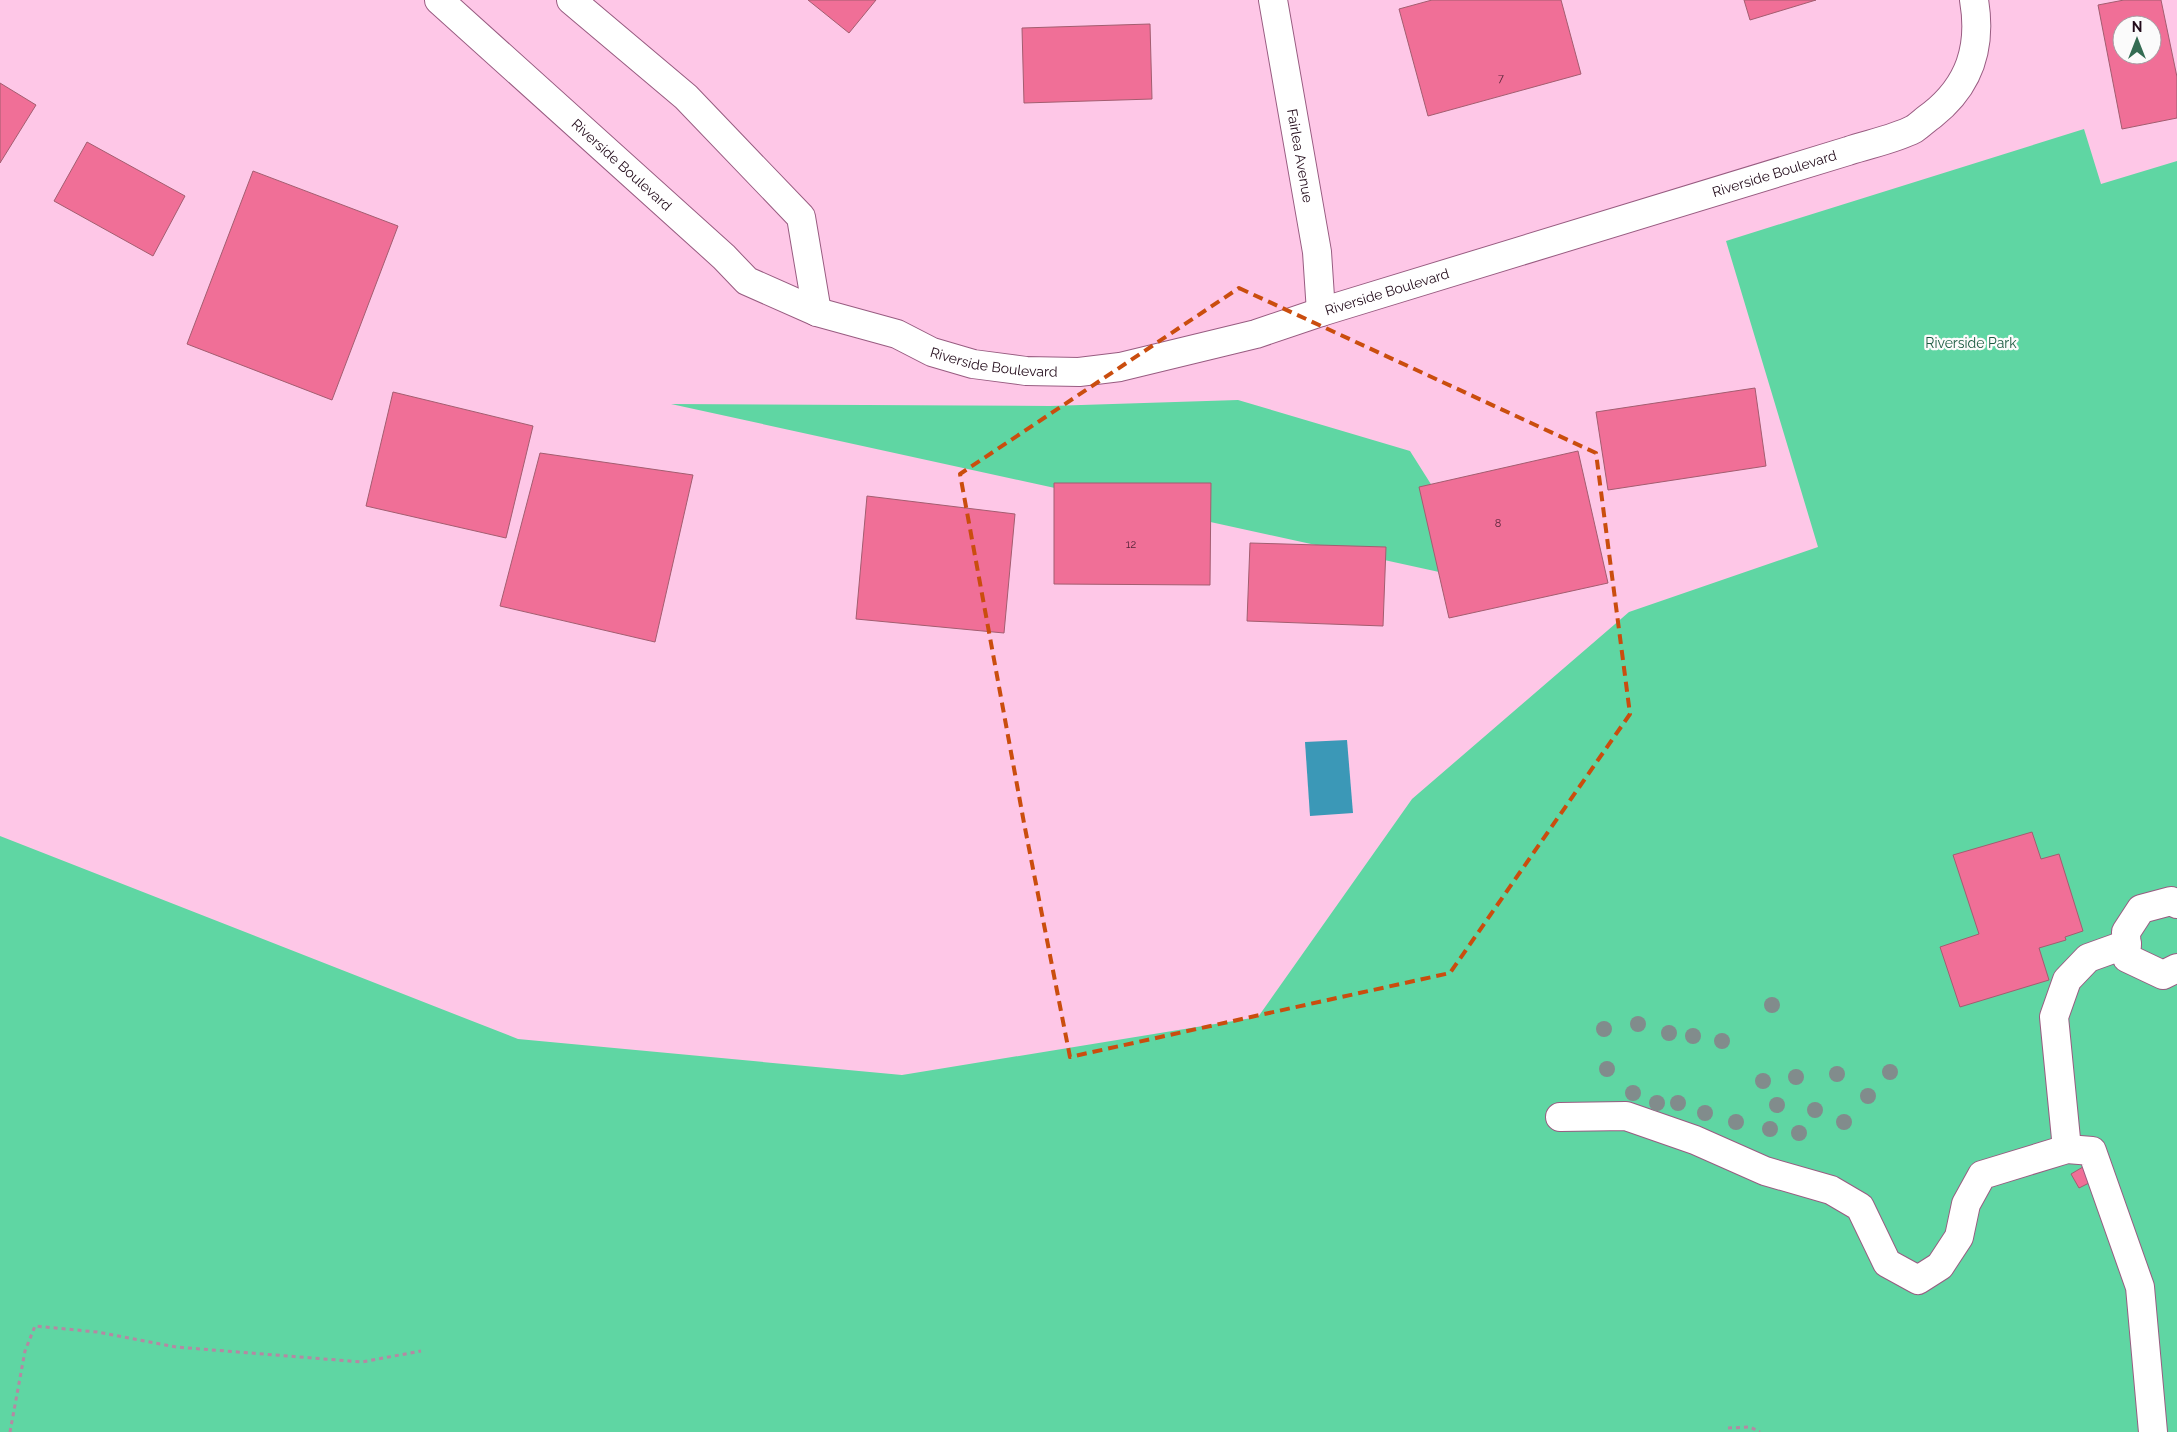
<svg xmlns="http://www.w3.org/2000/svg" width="2177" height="1432" viewBox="0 0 2177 1432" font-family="Raleway,sans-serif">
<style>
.green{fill:#5fd6a3}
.water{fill:#3b98b7}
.building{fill:#f06f97;stroke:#a35d70;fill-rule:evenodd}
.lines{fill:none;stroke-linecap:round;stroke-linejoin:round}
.minor-casing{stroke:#985c81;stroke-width:30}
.path{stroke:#b588a3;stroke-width:3;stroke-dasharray:4 4;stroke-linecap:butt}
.minor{stroke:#fff;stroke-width:28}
.tree{fill:#818c8c}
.marked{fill:none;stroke:#ca4d0e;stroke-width:4;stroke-dasharray:10 6;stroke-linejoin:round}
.labels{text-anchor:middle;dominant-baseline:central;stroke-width:4.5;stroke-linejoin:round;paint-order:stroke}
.number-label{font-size:11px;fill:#562439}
.street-label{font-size:14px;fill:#220b1a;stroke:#fbfbfb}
.park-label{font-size:14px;fill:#1b5b41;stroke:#fbfbfb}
</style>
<rect width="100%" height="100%" fill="#fec7e7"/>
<path class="green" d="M 2084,129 L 2101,184 L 2177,161 L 2177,1432 L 0,1432 L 0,836 L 518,1039 L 902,1075 L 1258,1017 L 1412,799 L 1629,612 L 1818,547 L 1726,241 Z
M 1238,400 L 1410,451 L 1494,584 L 671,404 L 1050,406 Z"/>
<path class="water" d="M 1347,740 L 1353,813 L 1310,816 L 1305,742 Z"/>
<path class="building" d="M 808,0 L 876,0 L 849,33 Z
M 1432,0 L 1561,0 L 1581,74 L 1428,116 L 1399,9 Z
M 1744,0 L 1816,0 L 1750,20 Z
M 2124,0 L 2161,0 L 2177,77 L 2177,118 L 2122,129 L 2098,5 ZM 2122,25 L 2152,25 L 2152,55 L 2122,55 Z
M 1150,24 L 1152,99 L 1024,103 L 1022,28 Z
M 0,83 L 36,105 L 0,163 Z
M 87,142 L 185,196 L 153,256 L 54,201 Z
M 253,171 L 398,226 L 332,400 L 187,344 Z
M 1755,388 L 1766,466 L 1608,490 L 1596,412 Z
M 393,392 L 533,426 L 506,538 L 366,506 Z
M 1578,451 L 1608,583 L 1449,618 L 1419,487 Z
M 540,453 L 693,475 L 655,642 L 500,606 Z
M 1054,483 L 1211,483 L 1210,585 L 1054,584 Z
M 867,496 L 1015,514 L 1004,633 L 856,619 Z
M 1250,543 L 1386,547 L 1383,626 L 1247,621 Z
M 2032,832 L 2041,859 L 2059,854 L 2083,931 L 2065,937 L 2066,940 L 2039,948 L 2049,980 L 1960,1007 L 1940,947 L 1979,934 L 1953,855 Z
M 2088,1164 L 2097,1179 L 2079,1188 L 2071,1174 Z"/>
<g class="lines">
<g class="minor-casing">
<g id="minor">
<path id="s1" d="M 439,0 L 724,257 L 747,281 L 817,312 L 897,334 L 932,352 L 973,364 L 1026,371 L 1079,372 L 1120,367 L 1256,334 L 1321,312 L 1848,151 C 1869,144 1895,139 1914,129 C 1920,125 1926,119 1932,115 C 1970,85 1982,47 1974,0"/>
<path d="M 571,0 L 686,97 L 801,217 L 817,312"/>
<path id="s2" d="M 1273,0 L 1317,252 L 1321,312"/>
<path d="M 2177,904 L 2171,901 L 2141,909 L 2126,932 L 2127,958 L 2163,975 L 2177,968"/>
<path d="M 1560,1117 L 1626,1116 L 1695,1140 L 1765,1171 L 1831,1190 L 1860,1207 L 1887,1263 L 1918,1280 L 1940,1266 L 1959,1237 L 1966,1204 L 1982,1175 L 2067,1149 L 2092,1151 L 2140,1287 L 2153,1432"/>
<path d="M 2067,1149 L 2054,1017 L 2067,980 L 2088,958 L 2127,944"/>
</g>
</g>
<path class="path" d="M 1728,1428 L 1750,1427 L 1760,1432
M 10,1432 L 25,1351 L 35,1326 L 97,1332 L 176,1347 L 362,1362 L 421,1351"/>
<use href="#minor" class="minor"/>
</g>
<g class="tree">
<circle cx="1772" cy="1005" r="8"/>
<circle cx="1638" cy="1024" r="8"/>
<circle cx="1604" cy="1029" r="8"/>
<circle cx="1669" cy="1033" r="8"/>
<circle cx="1693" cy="1036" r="8"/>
<circle cx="1722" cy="1041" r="8"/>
<circle cx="1607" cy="1069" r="8"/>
<circle cx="1890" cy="1072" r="8"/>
<circle cx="1837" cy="1074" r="8"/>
<circle cx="1796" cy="1077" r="8"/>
<circle cx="1763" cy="1081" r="8"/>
<circle cx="1633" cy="1093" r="8"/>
<circle cx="1868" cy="1096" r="8"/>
<circle cx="1657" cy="1103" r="8"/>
<circle cx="1678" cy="1103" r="8"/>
<circle cx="1777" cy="1105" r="8"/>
<circle cx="1815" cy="1110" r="8"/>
<circle cx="1705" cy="1113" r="8"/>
<circle cx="1736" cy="1122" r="8"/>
<circle cx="1844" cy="1122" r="8"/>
<circle cx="1770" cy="1129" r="8"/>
<circle cx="1799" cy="1133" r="8"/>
</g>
<path class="marked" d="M 1239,288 L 1596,453 L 1630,714 L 1450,973 L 1070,1057 L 1024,823 L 960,474 Z"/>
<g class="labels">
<g class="number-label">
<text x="1501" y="78">7</text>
<text x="1498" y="523">8</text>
<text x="1131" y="544">12</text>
</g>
<g class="street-label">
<text stroke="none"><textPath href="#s2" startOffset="158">Fairlea Avenue</textPath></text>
<text stroke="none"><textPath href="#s1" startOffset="246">Riverside Boulevard</textPath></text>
<text stroke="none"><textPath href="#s1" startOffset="1489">Riverside Boulevard</textPath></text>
<text stroke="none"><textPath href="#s1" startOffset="1084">Riverside Boulevard</textPath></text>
<text stroke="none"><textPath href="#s1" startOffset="679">Riverside Boulevard</textPath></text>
</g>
<g class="park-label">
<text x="1971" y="343">Riverside Park</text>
</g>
</g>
<g transform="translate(2137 40)"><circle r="24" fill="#fbfbfb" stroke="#a49ba1"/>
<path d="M0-4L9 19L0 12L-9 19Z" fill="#346c53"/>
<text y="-8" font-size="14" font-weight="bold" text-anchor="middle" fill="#220b1a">N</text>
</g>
</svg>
